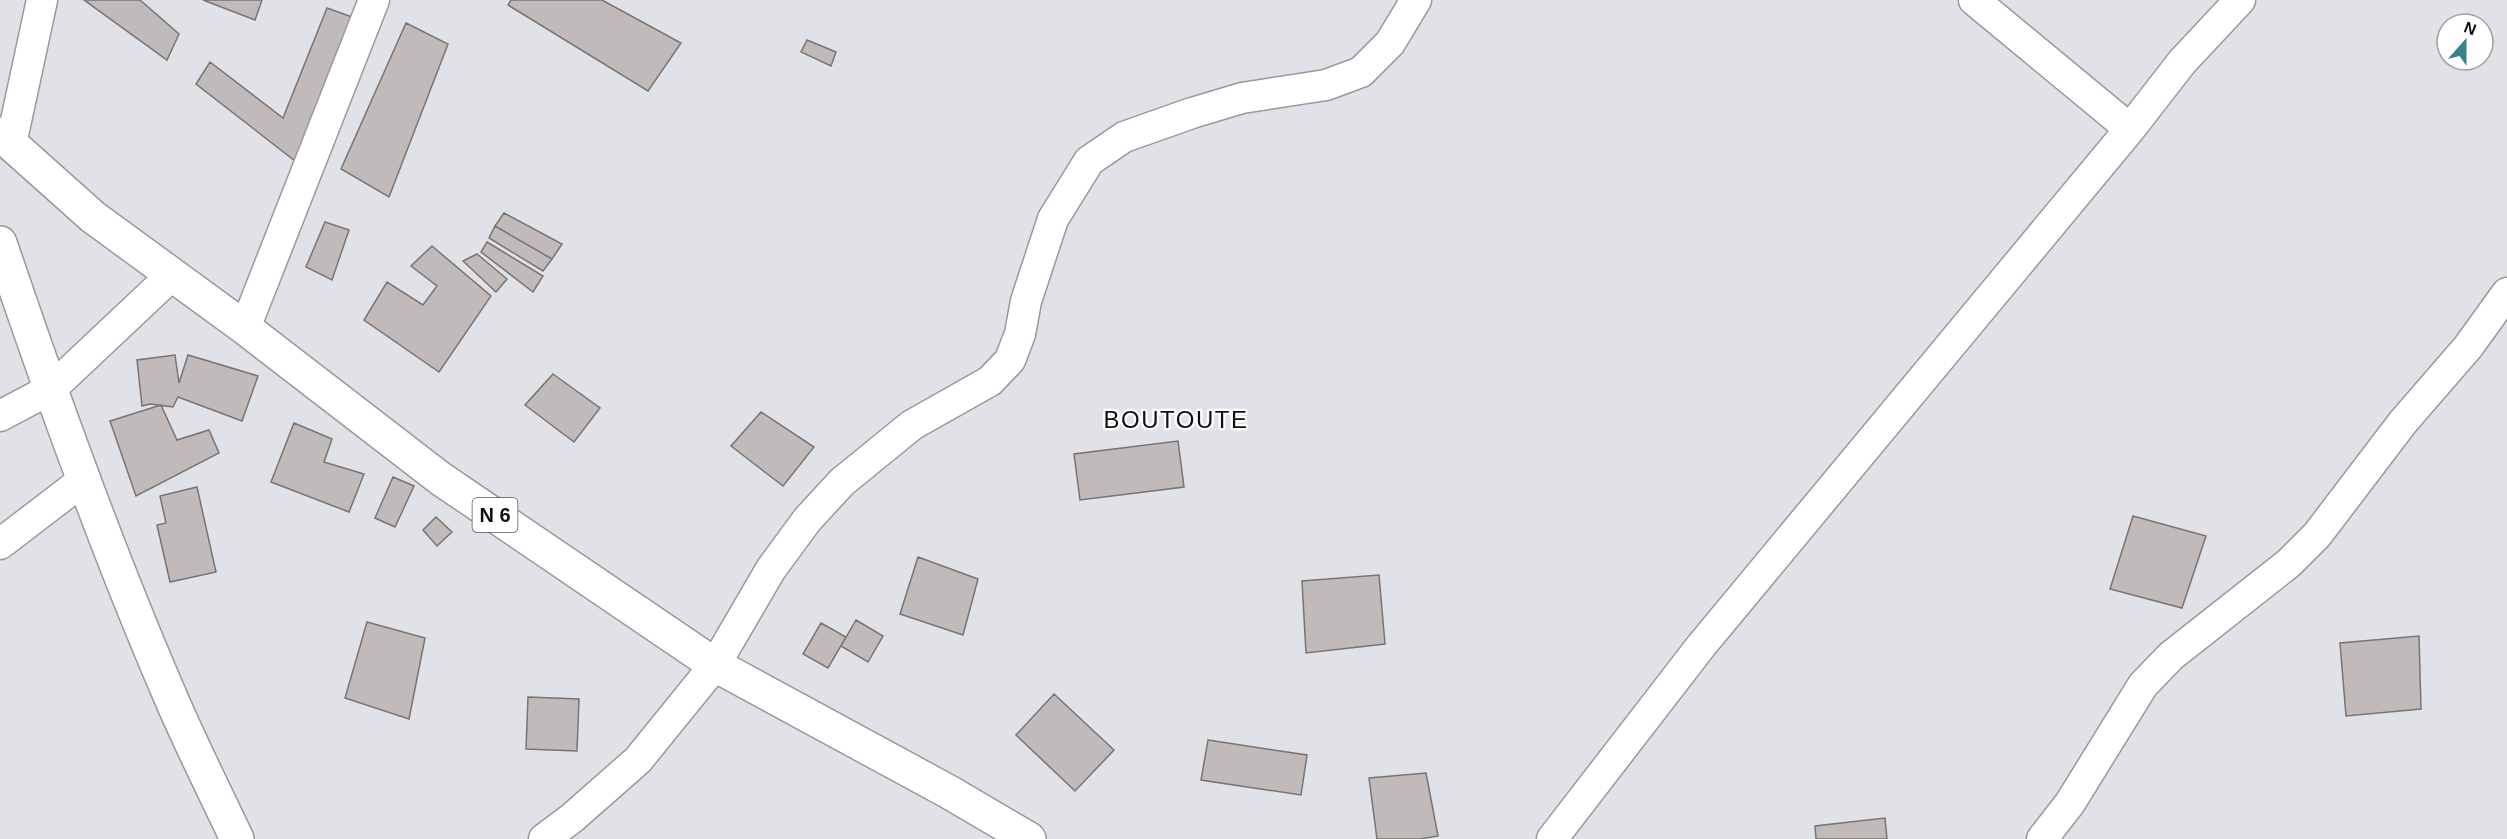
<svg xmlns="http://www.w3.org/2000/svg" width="2507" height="839" viewBox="0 0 2507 839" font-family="Helvetica,sans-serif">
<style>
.building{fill:#c0bbba;stroke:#797473;stroke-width:1.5}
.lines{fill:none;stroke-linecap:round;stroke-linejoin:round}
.street-casing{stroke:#97999d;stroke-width:33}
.secondary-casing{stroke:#97999d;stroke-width:36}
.primary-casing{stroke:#97999d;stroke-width:36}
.street{stroke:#fff;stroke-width:30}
.secondary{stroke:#fff;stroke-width:33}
.primary{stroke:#fff;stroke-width:33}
.labels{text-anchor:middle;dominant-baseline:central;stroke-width:4.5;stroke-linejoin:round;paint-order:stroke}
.shield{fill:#fff;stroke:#565758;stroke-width:1.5}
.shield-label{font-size:20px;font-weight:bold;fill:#0e0f10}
.quarter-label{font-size:24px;letter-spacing:1.5px;fill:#0e0f10;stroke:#fff}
</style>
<rect width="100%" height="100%" fill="#e1e2e7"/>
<path class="building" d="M 84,0 L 140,0 L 179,34 L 167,60 Z
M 203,0 L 262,0 L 255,20 Z
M 511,0 L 602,0 L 681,43 L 648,91 L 508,5 Z
M 327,8 L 352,17 L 295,161 L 196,84 L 210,62 L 283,118 Z
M 406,23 L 448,44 L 389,197 L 341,169 Z
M 807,40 L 836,52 L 831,66 L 801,52 Z
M 504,213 L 562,244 L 552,259 L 495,226 Z
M 325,222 L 349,230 L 332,280 L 306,267 Z
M 495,226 L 552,259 L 543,271 L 489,238 Z
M 487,242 L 543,276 L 533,292 L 481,252 Z
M 432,246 L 491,296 L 439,372 L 364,320 L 387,282 L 423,305 L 437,286 L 411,266 Z
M 477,254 L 507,279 L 496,292 L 463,261 Z
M 175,355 L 179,383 L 188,355 L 258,376 L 242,421 L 178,397 L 173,407 L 150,404 L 142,406 L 137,360 Z
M 553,374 L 600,408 L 574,442 L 525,405 Z
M 161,405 L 177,440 L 209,430 L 219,453 L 136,496 L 110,421 Z
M 761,412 L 814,447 L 783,486 L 731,446 Z
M 294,423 L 332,439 L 324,462 L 364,474 L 349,512 L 271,482 Z
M 1178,441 L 1184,487 L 1080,500 L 1074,454 Z
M 393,477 L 414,486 L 395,527 L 375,518 Z
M 197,487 L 216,572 L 170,582 L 157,525 L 166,523 L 160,496 Z
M 2133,516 L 2206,536 L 2182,608 L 2110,589 Z
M 436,517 L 452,532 L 437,546 L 423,530 Z
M 918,557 L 978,579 L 963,635 L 900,614 Z
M 1379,575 L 1385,644 L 1306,653 L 1302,581 Z
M 856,620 L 883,636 L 868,662 L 841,646 Z
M 367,622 L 425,638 L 409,719 L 345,698 Z
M 821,623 L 846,637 L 828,668 L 803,654 Z
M 2419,636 L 2421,709 L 2346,716 L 2340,643 Z
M 1054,694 L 1114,750 L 1075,791 L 1016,735 Z
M 528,697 L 579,699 L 577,751 L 526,749 Z
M 1208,740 L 1307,755 L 1301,795 L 1201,780 Z
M 1426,773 L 1438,836 L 1420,839 L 1377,839 L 1369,778 Z
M 1885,818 L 1887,839 L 1816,839 L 1815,826 Z"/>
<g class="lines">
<g class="street-casing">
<path id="street" d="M 1974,0 L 2130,129
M 11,144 L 42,0
M 245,328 L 374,0
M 0,416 L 51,389 L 172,275
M 0,544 L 85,479
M 544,839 L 572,818 L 638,760 L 715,665 L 771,569 L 807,520 L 842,482 L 912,425 L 990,381 L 1010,360 L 1020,334 L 1026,301 L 1053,219 L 1089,161 L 1124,137 L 1192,113 L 1242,98 L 1326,85 L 1361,72 L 1390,43 L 1416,0
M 1552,839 L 1701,646 L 2130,129 L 2182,62 L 2240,0
M 2042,839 L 2070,803 L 2143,685 L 2171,656 L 2289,563 L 2317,535 L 2403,422 L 2468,347 L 2507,293"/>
</g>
<g class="secondary-casing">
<path id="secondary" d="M 0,243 C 51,394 105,545 168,691 C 189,741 214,790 237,839"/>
</g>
<g class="primary-casing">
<path id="primary" d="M 0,134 L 93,217 L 245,328 L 441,479 L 715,665 L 949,792 L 1029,839"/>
</g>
<use href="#street" class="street"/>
<use href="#secondary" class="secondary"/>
<use href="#primary" class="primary"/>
</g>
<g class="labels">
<rect class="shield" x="472.5" y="498" width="45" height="34" rx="4.5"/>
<g class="shield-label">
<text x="495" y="515">N 6</text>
</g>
<g class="quarter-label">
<text x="1176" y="419">BOUTOUTE</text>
</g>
</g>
<g transform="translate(2465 42) rotate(21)"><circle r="28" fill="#ffffff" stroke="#9f9f9f" stroke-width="1.5"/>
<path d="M0-4.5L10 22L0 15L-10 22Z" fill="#3a8289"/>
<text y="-9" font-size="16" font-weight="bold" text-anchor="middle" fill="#0e0f10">N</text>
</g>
</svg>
